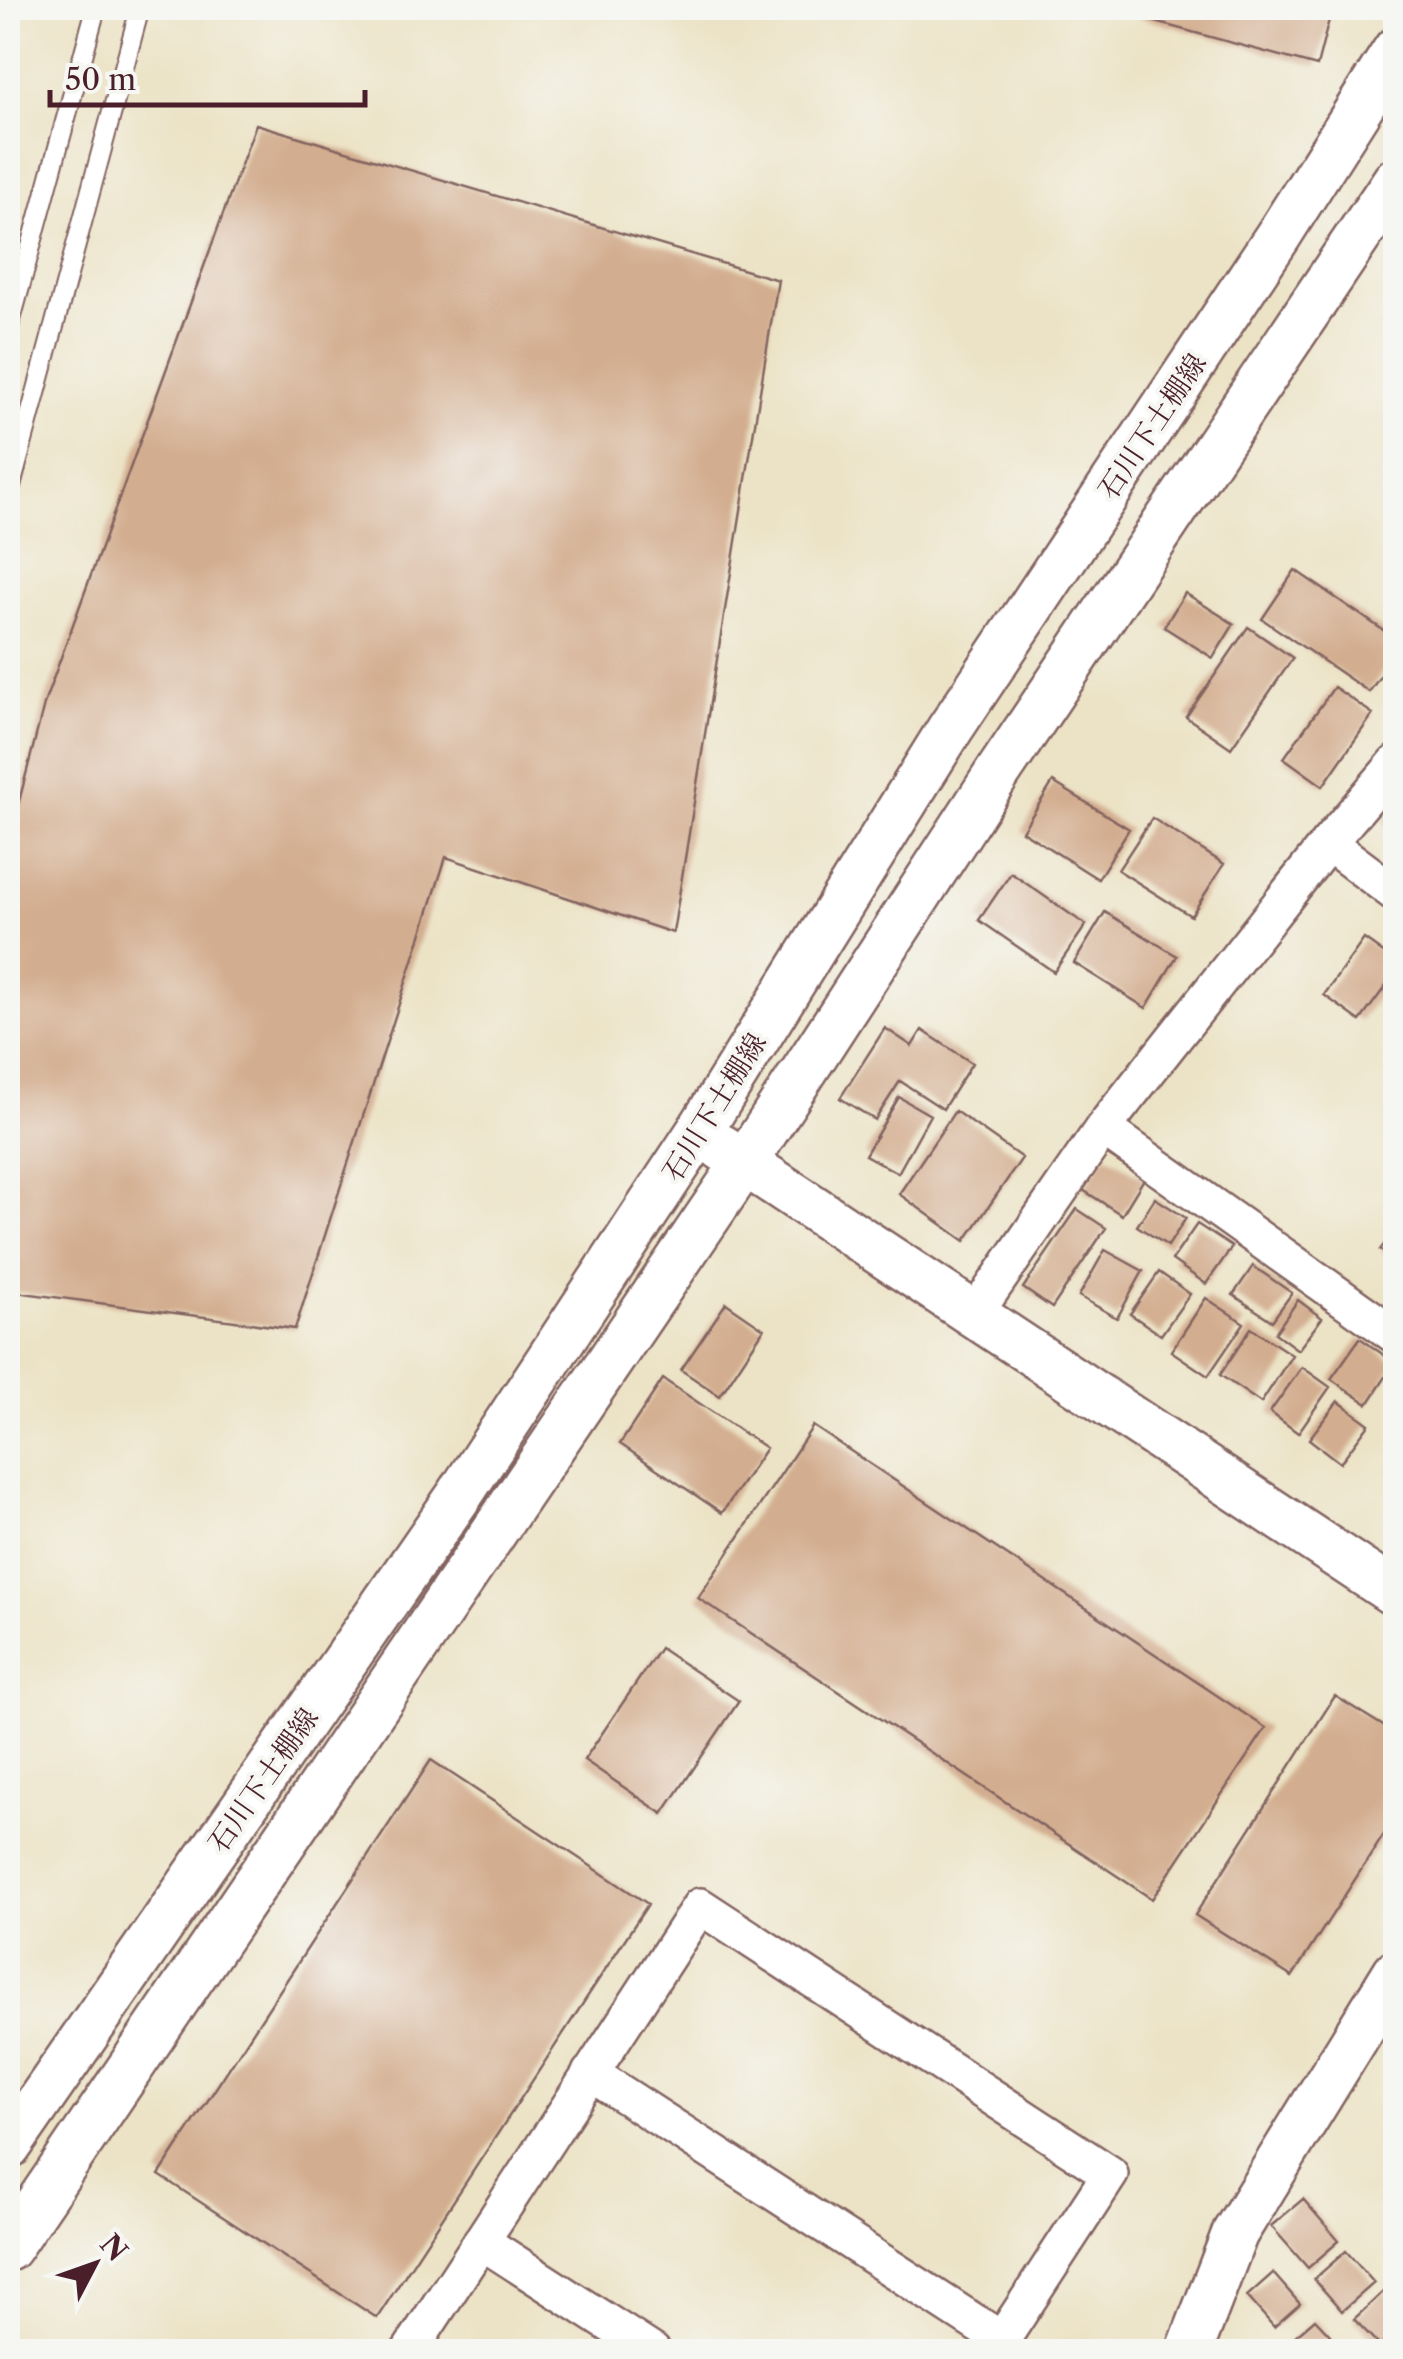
<svg xmlns="http://www.w3.org/2000/svg" width="1403" height="2359" viewBox="0 0 1403 2359" font-family="'Libre Caslon Text','Noto Serif JP',serif">
<style>
.building{fill:#d3ad8f}
.lines{fill:none;stroke-linecap:round;stroke-linejoin:round}
.service-casing{stroke:#836461;stroke-width:22}
.minor-casing{stroke:#836461;stroke-width:40}
.tertiary-casing{stroke:#836461;stroke-width:50}
.service{stroke:#fff;stroke-width:18}
.minor{stroke:#fff;stroke-width:35}
.tertiary{stroke:#fff;stroke-width:45}
.labels{text-anchor:middle;dominant-baseline:central;stroke-width:8;stroke-linejoin:round;paint-order:stroke}
.street-label{font-size:28px;fill:#4a1f2b;stroke:#f6f6f2}
</style>
<rect width="100%" height="100%" fill="#f6f6f2"/>
<filter id="ink" filterUnits="userSpaceOnUse"><feTurbulence type="fractalNoise" baseFrequency=".01" numOctaves="2"/><feDisplacementMap in="SourceGraphic" scale="20" xChannelSelector="R" yChannelSelector="G"/><feConvolveMatrix kernelMatrix="1 2 1 2 8 2 1 2 1" color-interpolation-filters="sRGB"/></filter>
<filter id="wash" filterUnits="userSpaceOnUse"><feTurbulence type="fractalNoise" baseFrequency=".0048" numOctaves="4" result="noise"/><feDisplacementMap in="SourceGraphic" scale="40" xChannelSelector="R" yChannelSelector="G"/><feGaussianBlur stdDeviation="2.25" result="paint"/><feColorMatrix in="noise" values="0 0 0 0 0 0 0 0 0 0 0 0 0 0 0 0 0 1.4 0 .05"/><feComposite in="paint" operator="in"/></filter>
<g filter="url(#wash)">
<rect width="100%" height="100%" fill="#ece3c6"/>
<g id="blocks">
<path class="building" d="M 1104,8 L 1332,8 L 1317,66 Z
M 256,124 L 778,280 L 673,933 L 446,857 L 295,1329 L 8,1291 L 8,844 L 45,701 Z
M 1295,570 L 1396,639 L 1396,654 L 1369,692 L 1262,619 Z
M 1185,593 L 1234,624 L 1213,658 L 1164,627 Z
M 1248,627 L 1293,658 L 1231,748 L 1186,717 Z
M 1334,687 L 1373,714 L 1323,786 L 1284,758 Z
M 1053,782 L 1129,829 L 1098,879 L 1022,831 Z
M 1396,804 L 1396,830 L 1384,822 Z
M 1152,818 L 1224,864 L 1191,916 L 1118,870 Z
M 1011,873 L 1086,925 L 1054,972 L 979,920 Z
M 1105,912 L 1177,956 L 1146,1008 L 1074,963 Z
M 1364,939 L 1396,962 L 1396,972 L 1360,1021 L 1324,995 Z
M 885,1028 L 912,1046 L 922,1030 L 972,1063 L 943,1109 L 900,1081 L 875,1120 L 840,1098 Z
M 899,1097 L 930,1115 L 898,1173 L 865,1155 Z
M 955,1111 L 1022,1158 L 965,1241 L 899,1194 Z
M 1106,1154 L 1144,1179 L 1122,1215 L 1083,1190 Z
M 1155,1198 L 1186,1218 L 1168,1246 L 1137,1226 Z
M 1077,1209 L 1106,1228 L 1052,1308 L 1023,1288 Z
M 1197,1224 L 1232,1247 L 1206,1284 L 1172,1260 Z
M 1396,1229 L 1396,1261 L 1380,1250 Z
M 1105,1250 L 1143,1271 L 1117,1318 L 1079,1296 Z
M 1253,1266 L 1292,1293 L 1272,1321 L 1233,1295 Z
M 1159,1272 L 1190,1294 L 1161,1335 L 1130,1314 Z
M 1206,1298 L 1244,1323 L 1208,1376 L 1171,1351 Z
M 1298,1300 L 1322,1318 L 1298,1350 L 1275,1333 Z
M 726,1303 L 764,1329 L 720,1396 L 681,1370 Z
M 1251,1328 L 1292,1355 L 1261,1403 L 1220,1375 Z
M 1360,1338 L 1395,1363 L 1368,1404 L 1331,1379 Z
M 1302,1367 L 1330,1387 L 1298,1433 L 1270,1412 Z
M 663,1379 L 766,1448 L 722,1513 L 620,1444 Z
M 1338,1401 L 1369,1424 L 1340,1463 L 1309,1439 Z
M 813,1426 L 1266,1728 L 1152,1899 L 698,1598 Z
M 660,1648 L 739,1701 L 663,1814 L 584,1760 Z
M 1335,1696 L 1396,1734 L 1396,1816 L 1292,1977 L 1195,1915 Z
M 431,1760 L 648,1904 L 377,2318 L 159,2175 Z
M 1303,2199 L 1339,2241 L 1308,2268 L 1271,2226 Z
M 1346,2251 L 1374,2283 L 1342,2311 L 1314,2279 Z
M 1273,2273 L 1300,2304 L 1274,2327 L 1247,2296 Z
M 1384,2291 L 1396,2303 L 1396,2332 L 1380,2346 L 1354,2319 Z
M 1315,2319 L 1330,2335 L 1311,2352 L 1305,2352 L 1293,2338 Z"/>
</g>
</g>
<g filter="url(#ink)">
<use href="#blocks" fill-opacity="0" stroke="#836461" stroke-width="2.5"/>
<g class="lines">
<g class="service-casing">
<path id="service" d="M 8,331 L 96,8
M 8,497 L 140,8"/>
</g>
<g class="minor-casing">
<path id="minor" d="M 1328,843 L 1396,894
M 1103,1128 L 1396,1336
M 974,1315 L 1103,1128 L 1328,843 L 1396,763
M 590,2073 L 1002,2340
M 481,2241 L 653,2352
M 409,2352 L 700,1906 L 1110,2174 L 994,2352"/>
</g>
<g class="tertiary-casing">
<path id="tertiary" d="M 721,1147 L 1396,1594
M 8,2147 L 461,1493 L 699,1132 L 950,729 L 1278,236 L 1396,50
M 8,2248 L 745,1162 L 999,771 L 1396,180
M 1189,2352 L 1235,2233 L 1396,1972"/>
</g>
<use href="#service" class="service"/>
<use href="#minor" class="minor"/>
<use href="#tertiary" class="tertiary"/>
</g>
</g>
<g class="labels">
<g class="street-label">
<text transform="translate(1152 426) rotate(-56)">石川下土棚線</text>
<text transform="translate(714 1107) rotate(-58)">石川下土棚線</text>
<text transform="translate(263 1780) rotate(-55)">石川下土棚線</text>
</g>
</g>
<rect width="1403" height="2359" fill="none" stroke="#f6f6f2" stroke-width="40"/>
<g transform="translate(95 2264) rotate(49)" stroke="#f6f6f2" stroke-width="8" paint-order="stroke">
<path d="M0-8L18 38L0 25L-18 38Z" fill="#4a1f2b"/>
<text y="-15" font-size="28" font-weight="bold" text-anchor="middle" fill="#4a1f2b">N</text>
</g>
<path d="M50 90v15h315v-15" fill="none" stroke="#4a1f2b" stroke-width="5"/>
<text x="65" y="90" font-size="30" fill="#4a1f2b" stroke="#f6f6f2" stroke-width="8" paint-order="stroke">50 m</text>
</svg>
